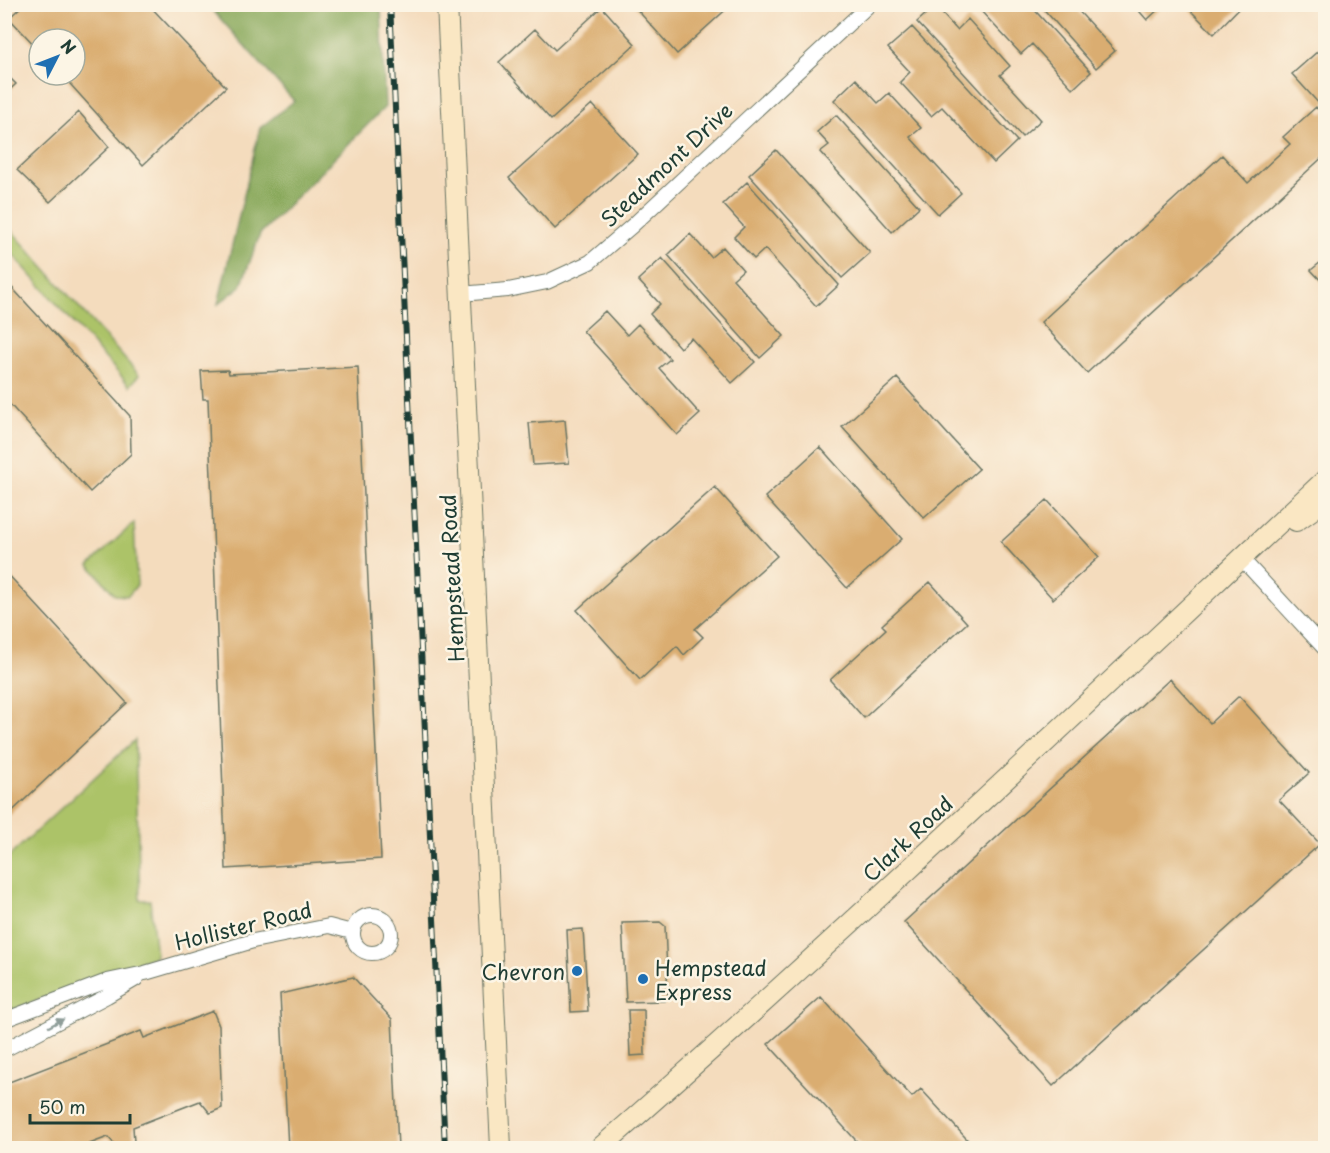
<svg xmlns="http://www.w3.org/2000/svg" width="1330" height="1153" viewBox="0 0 1330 1153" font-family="'Playpen Sans',sans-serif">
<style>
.green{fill:#acc368;stroke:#66804e;stroke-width:1.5}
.forest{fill:#89a95c;stroke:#547348;stroke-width:1.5}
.building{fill:#daad71}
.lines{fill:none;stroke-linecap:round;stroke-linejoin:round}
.street-casing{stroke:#6a7564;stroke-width:16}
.secondary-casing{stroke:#6a7564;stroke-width:22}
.street{stroke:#fff;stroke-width:14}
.secondary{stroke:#fae7c3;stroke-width:20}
.rail-casing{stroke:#1f3d34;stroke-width:6}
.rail{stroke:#fcf5e5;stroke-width:4;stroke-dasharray:11;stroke-linecap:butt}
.oneway{fill:#8f9e9a}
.poi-dot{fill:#1f6fb2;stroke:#fcf5e5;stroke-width:2}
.labels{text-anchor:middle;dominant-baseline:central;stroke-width:5;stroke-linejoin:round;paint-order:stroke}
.street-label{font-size:21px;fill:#1f3d34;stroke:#fcf5e5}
.poi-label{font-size:21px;fill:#1f3d34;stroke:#fcf5e5;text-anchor:start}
</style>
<rect width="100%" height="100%" fill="#fcf5e5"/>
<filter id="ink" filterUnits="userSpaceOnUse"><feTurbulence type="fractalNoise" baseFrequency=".0167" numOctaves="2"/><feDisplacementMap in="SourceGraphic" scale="12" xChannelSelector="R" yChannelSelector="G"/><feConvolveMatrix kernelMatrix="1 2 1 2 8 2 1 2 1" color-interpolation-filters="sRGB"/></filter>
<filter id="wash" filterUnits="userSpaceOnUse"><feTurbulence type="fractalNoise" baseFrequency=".008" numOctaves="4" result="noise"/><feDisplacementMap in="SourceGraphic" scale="24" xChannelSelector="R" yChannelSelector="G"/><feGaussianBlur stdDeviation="1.35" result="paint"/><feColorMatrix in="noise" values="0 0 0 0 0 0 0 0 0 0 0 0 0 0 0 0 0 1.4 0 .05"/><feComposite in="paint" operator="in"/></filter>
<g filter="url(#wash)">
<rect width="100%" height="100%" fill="#f4dcbd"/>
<path class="green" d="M 4,222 L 139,375 L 130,386 L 5,246 Z
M 134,523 L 137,585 L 128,596 L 115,595 L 89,565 Z
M 135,740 L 140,900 L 150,900 L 156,956 L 5,1013 L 5,860 Z"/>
<path class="forest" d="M 208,5 L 381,5 L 385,107 L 260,234 L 241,286 L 218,304 L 260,128 L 294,101 Z"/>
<g id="blocks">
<path class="building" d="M 24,4 L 148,4 L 226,87 L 143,165 L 62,75 L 75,75 L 75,39 L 39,39 L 39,50 L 9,18 Z
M 632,4 L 732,4 L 677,54 Z
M 986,4 L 1029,4 L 1091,72 L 1073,89 L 1032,44 L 1021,54 L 980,10 Z
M 1039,4 L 1075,4 L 1074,6 L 1115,51 L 1096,68 Z
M 1133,4 L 1164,4 L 1147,20 Z
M 1184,4 L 1243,4 L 1214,34 Z
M 935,6 L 957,30 L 968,19 L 1010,66 L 1000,75 L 1041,120 L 1022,137 L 917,22 Z
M 602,7 L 635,44 L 551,120 L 499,62 L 535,29 L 555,50 Z
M 912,27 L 1017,141 L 994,163 L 942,107 L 931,116 L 900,82 L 910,72 L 888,48 Z
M 1326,44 L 1326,103 L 1322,107 L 1292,74 Z
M 4,72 L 16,84 L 4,95 Z
M 856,79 L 878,103 L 889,93 L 921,128 L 910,137 L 961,193 L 938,214 L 834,100 Z
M 592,104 L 638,154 L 555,229 L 509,178 Z
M 1316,107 L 1322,114 L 1326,111 L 1326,154 L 1087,373 L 1041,322 L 1222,155 L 1248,183 L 1290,144 L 1283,137 Z
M 79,112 L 109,147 L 50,202 L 17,170 Z
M 836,115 L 919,207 L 892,232 L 820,152 L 829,145 L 817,132 Z
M 776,150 L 870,253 L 842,278 L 749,175 Z
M 747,182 L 839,285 L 816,306 L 765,249 L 754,259 L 734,237 L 744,227 L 723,204 Z
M 690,234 L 711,257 L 723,247 L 743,270 L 733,279 L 784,336 L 760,358 L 668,255 Z
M 662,258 L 755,362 L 732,383 L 691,338 L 680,348 L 650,314 L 660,304 L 638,280 Z
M 1326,258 L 1326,286 L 1311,270 Z
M 4,279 L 130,416 L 131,454 L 90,492 L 4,398 Z
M 605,311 L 627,335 L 638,324 L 670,359 L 659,368 L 700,414 L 677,435 L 583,331 Z
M 358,367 L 381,859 L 226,869 L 208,399 L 203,399 L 201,371 L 228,370 L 229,374 Z
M 897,378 L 979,469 L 924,518 L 842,427 Z
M 565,420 L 569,463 L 533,465 L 529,423 Z
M 820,447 L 902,539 L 847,588 L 765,497 Z
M 715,487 L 777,556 L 695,629 L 703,637 L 684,655 L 677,646 L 640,680 L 577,610 Z
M 1047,500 L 1099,557 L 1053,599 L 1001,542 Z
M 4,570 L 127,703 L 4,819 Z
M 930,582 L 967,623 L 864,718 L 830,680 L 886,629 L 882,625 Z
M 1170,679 L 1210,723 L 1239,696 L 1309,773 L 1279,800 L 1320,844 L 1053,1086 L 904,922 Z
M 660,922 L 665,926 L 668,996 L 664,1001 L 626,1002 L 622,923 Z
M 583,929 L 588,1011 L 571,1012 L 567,930 Z
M 353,977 L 392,1019 L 398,1148 L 288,1148 L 280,994 Z
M 821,997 L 912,1097 L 921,1089 L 975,1148 L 863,1148 L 768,1044 Z
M 628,1010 L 644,1010 L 645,1055 L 630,1056 Z
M 213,1011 L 219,1026 L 222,1108 L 210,1113 L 200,1101 L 133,1127 L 134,1142 L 118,1148 L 108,1137 L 79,1148 L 4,1148 L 4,1084 L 141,1031 L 144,1038 Z"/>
</g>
</g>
<g filter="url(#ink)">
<use href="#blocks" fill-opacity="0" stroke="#6a7564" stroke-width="1.5"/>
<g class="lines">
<g class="street-casing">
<path id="street" d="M 460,294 L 508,290 L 547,282 L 590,262 L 632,226 L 870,4
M 1241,558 L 1326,650
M353 934a19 19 0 1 1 38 0a19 19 0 1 1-38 0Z
M 4,1020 L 107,981 L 145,973 L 253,941 L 329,926 L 352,932
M 4,1050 L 107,996 L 136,979"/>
</g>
<g class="secondary-casing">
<path id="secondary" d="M 447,4 C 465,386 485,767 501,1148
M 1296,521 L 1326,500
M 600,1148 C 848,931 1086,704 1326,479"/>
</g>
<use href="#street" class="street"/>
<use href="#secondary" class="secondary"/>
<g class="rail-casing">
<path id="rail" d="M 390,4 L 445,1148"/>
</g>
<use href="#rail" class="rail"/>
</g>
<defs><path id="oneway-solid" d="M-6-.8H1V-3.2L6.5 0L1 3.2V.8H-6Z" transform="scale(1.5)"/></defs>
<use class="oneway" href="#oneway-solid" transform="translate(56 1023) rotate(-28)"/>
</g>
<g class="poi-dot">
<circle cx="577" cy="971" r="6"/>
<circle cx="643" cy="979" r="6"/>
</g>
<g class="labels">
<g class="street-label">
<text transform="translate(666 164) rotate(-43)">Steadmont Drive</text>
<text transform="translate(451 578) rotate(-93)">Hempstead Road</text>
<text transform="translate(907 838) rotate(-43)">Clark Road</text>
<text transform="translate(243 925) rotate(-14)">Hollister Road</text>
</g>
<g class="poi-label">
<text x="655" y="967">Hempstead<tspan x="655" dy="24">Express</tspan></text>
<text x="565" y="971" text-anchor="end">Chevron</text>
</g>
</g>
<rect width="1330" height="1153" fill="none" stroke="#fcf5e5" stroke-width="24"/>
<g transform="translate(57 57) rotate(48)"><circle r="28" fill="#fcf5e5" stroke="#a4ab9e" stroke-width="1.5"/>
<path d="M0-4.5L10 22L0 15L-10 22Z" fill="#1f6fb2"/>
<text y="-9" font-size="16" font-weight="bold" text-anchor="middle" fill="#1f3d34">N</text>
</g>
<path d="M30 1114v9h100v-9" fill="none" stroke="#1f3d34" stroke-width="3"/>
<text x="39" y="1114" font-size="18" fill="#1f3d34" stroke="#fcf5e5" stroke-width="4.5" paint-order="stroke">50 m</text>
</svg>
